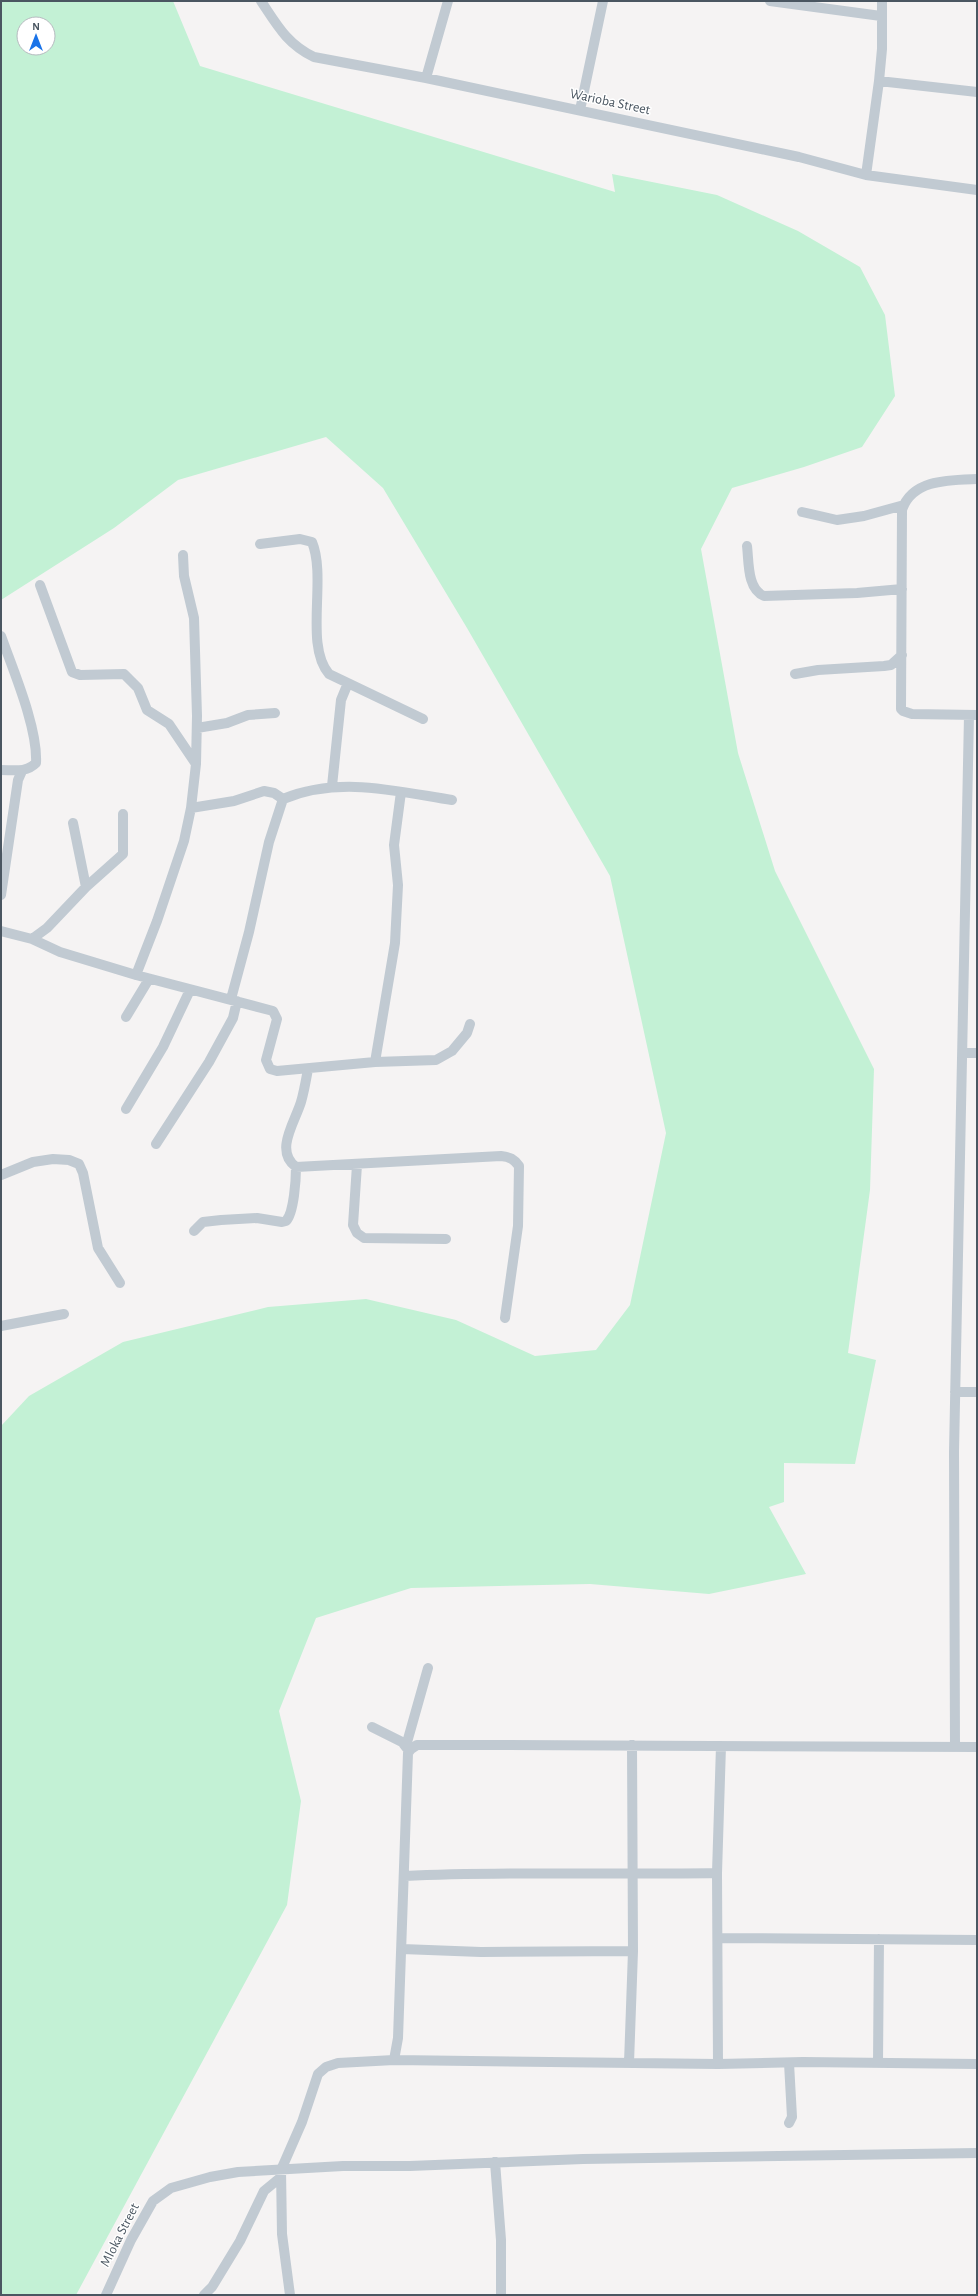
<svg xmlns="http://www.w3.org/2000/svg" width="978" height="2296" viewBox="0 0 978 2296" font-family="'Alegreya Sans',sans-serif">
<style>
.green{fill:#c3f1d5;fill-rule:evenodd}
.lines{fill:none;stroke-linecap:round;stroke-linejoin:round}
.street{stroke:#c1cad2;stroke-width:10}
.labels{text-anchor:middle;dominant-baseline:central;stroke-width:3;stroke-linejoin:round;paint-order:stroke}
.street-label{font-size:14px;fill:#4a5661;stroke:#fff}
</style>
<rect width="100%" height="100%" fill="#f5f3f3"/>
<path class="green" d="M 1,1 L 173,1 L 200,66 L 615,192 L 612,174 L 717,195 L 798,231 L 860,267 L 885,315 L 895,396 L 862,447 L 804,467 L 732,488 L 701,549 L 738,753 L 775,871 L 874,1069 L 870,1190 L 848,1353 L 876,1360 L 855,1464 L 784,1463 L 784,1502 L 769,1507 L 806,1574 L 709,1594 L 590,1584 L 411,1588 L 316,1618 L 279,1711 L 301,1801 L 287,1905 L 76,2295 L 1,2295 L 1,1426 L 29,1396 L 123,1342 L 268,1307 L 366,1299 L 456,1320 L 535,1356 L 596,1350 L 630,1305 L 666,1133 L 610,876 L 467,628 L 383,488 L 326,437 L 178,480 L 114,528 L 1,600 ZM 24,24 L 48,24 L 48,48 L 24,48 Z"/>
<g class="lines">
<path class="street" d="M 261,1 C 277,25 287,44 314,57 L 426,78 L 799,157 L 866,175 L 977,190
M 770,1 L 881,16
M 426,78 L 448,1
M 879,81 L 977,92
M 580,110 L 603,1
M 866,175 L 879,81 L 882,49 L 882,1
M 977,479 C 950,480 912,479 902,510 L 901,709 L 903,711 L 912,714 L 977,715
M 802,512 L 837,520 L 864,516 L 904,505
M 260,544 L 300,539 L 312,542 C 327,578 304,645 329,674 L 423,719
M 747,546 C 749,562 747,589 764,596 L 857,593 L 902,589
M 40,585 L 72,672 L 80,675 L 124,674 L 138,688 L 147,710 L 169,724 L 196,764
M 1,636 C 13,670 38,728 36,763 C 26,773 14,770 1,770
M 795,674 L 818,670 L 884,666 L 891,665 L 902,655
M 197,728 L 227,723 L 248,715 L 275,713
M 332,786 L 341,700 L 348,683
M 191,808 L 234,801 L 264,791 L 274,793 L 283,799
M 73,823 L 86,887
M 1,895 L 18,780 L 22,771
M 1,931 L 32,939 L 60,952 L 136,975 L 273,1011 L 277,1019 L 266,1060 L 270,1069 L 277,1071 L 375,1062 L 436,1060 L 452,1051 L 467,1033 L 470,1024
M 32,939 L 47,928 L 86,887 L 123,854 L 123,814
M 136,975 L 157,921 L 184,841 L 191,808 L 196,764 L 197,716 L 194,618 L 184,576 L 183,555
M 231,999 L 249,932 L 269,842 L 283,799 C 339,776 395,791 452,800
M 126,1017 L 149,979
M 963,1053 L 977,1053
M 375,1062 L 395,943 L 398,885 L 394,845 L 401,792
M 308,1069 C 306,1080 304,1092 301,1102 C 295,1122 274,1151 296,1167 L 501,1156 C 510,1157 514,1159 519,1166 L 518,1226 L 505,1318
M 126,1109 L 163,1047 L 190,990
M 156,1144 L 209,1062 L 233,1018 L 237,1001
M 357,1165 L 353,1225 L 357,1233 L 364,1238 L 446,1239
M 1,1175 L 33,1162 L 53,1159 L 69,1160 L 79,1164 L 83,1173 L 98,1248 L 120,1283
M 194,1231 L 203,1222 L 221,1220 L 257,1218 L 282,1222 L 286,1221 C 294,1213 296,1179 296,1167
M 1,1326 L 64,1314
M 955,1392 L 977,1392
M 372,1727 L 402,1742 L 409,1751
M 406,1746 L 428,1668
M 955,1747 L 954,1452 L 969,715
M 405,1876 C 509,1871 613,1875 717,1873
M 719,1938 L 977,1940
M 402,1949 L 481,1952 L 633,1951
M 394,2060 L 398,2038 L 408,1753 L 411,1749 L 417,1745 L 484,1745 L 977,1747
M 629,2063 L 633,1951 L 632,1745
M 878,2063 L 879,1939
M 718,2064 L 717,1873 L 721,1746
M 789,2123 L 792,2117 L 789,2063
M 495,2162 L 501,2240 L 501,2295
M 106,2295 L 131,2240 L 153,2201 L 171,2188 L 210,2177 L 238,2172 L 343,2166 L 410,2166 L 583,2159 L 977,2153
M 204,2295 L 212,2287 L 240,2241 L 264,2191 L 281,2177
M 290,2295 L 282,2234 L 281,2170 L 302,2122 L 318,2074 L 326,2067 L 338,2063 L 394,2060 L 718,2064 L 803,2062 L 977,2064"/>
</g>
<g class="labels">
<g class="street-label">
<text transform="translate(610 102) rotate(12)">Warioba Street</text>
<text transform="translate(120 2235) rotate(-63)">Mloka Street</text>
</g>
</g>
<rect width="978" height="2296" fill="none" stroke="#4a5661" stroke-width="4"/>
<g transform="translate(36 36)"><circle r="19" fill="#ffffff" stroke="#b7bbc0"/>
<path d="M0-3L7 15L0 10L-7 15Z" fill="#1a73e8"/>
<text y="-6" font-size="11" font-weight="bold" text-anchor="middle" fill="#4a5661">N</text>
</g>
</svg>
